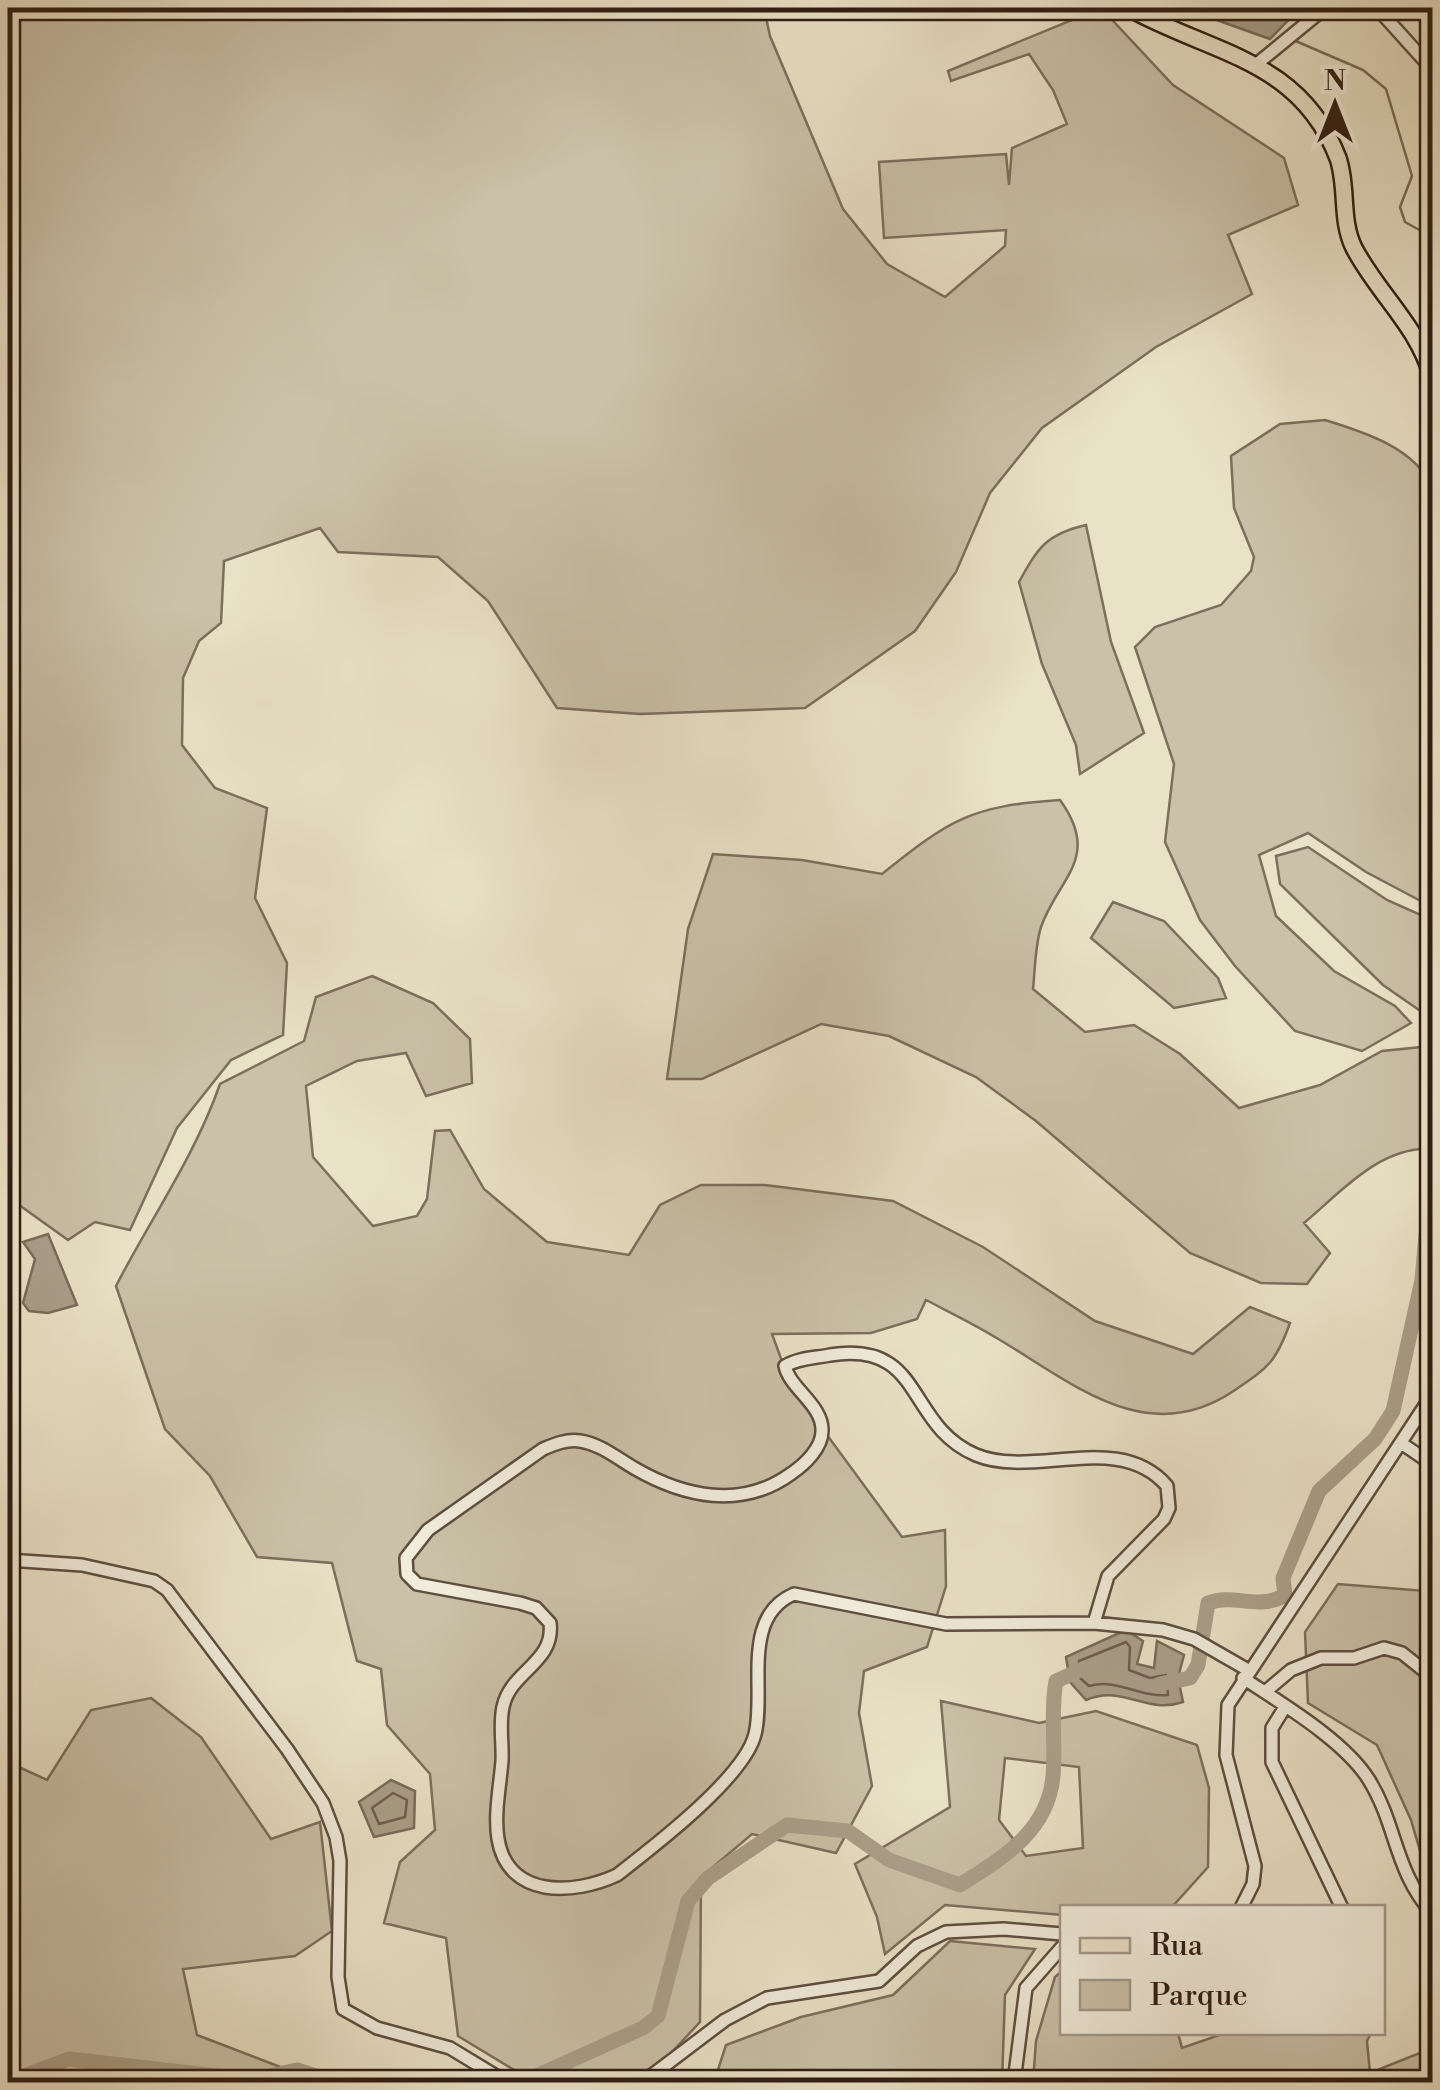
<svg xmlns="http://www.w3.org/2000/svg" width="1440" height="2090" viewBox="0 0 1440 2090" font-family="'Libre Bodoni',serif">
<style>
.green{fill:#cac1a8;stroke:#7c6f5e;stroke-width:2.5;fill-rule:evenodd}
.water{fill:#aa9f8a;stroke:#796b5a;stroke-width:2.5}
.lines{fill:none;stroke-linecap:round;stroke-linejoin:round}
.shore{stroke:#6c5e4e;stroke-width:2.5}
.stream{stroke:#796b5a;stroke-width:2.5}
.river{stroke:#aa9f8a;stroke-width:15}
.minor-casing{stroke:#5e4e40;stroke-width:16}
.major-casing{stroke:#2f1d13;stroke-width:20}
.minor{stroke:#f1ecdb;stroke-width:11}
.major{stroke:#eae2c7;stroke-width:15}
</style>
<rect width="100%" height="100%" fill="#eae2c7"/>
<filter id="stains"><feTurbulence type="fractalNoise" baseFrequency=".002" numOctaves="4"/><feColorMatrix values="0 0 0 0 .2 0 0 0 0 .09 0 0 0 0 .02 0 0 0 .5 -.17"/></filter>
<radialGradient id="worn" r=".72"><stop offset=".6" stop-color="#630" stop-opacity="0"/><stop offset="1" stop-color="#630" stop-opacity=".3"/></radialGradient>
<path class="green" d="M 8,8 L 764,8 L 770,36 L 843,209 L 887,264 L 945,297 L 1005,246 L 1006,230 L 884,238 L 879,162 L 1006,154 L 1009,185 L 1012,148 L 1067,124 L 1053,90 L 1029,54 L 951,81 L 948,71 L 1101,8 L 1173,85 L 1284,158 L 1298,205 L 1228,235 L 1252,294 L 1156,347 L 1042,428 L 990,493 L 956,572 L 915,631 L 805,708 L 640,714 L 557,708 L 488,601 L 438,557 L 338,552 L 320,528 L 224,561 L 221,623 L 199,641 L 183,678 L 182,745 L 215,788 L 267,808 L 255,898 L 287,963 L 283,1035 L 231,1060 L 177,1128 L 130,1230 L 95,1222 L 68,1240 L 8,1197 Z
M 1325,420 C 1364,432 1415,448 1432,487 L 1432,907 L 1366,872 L 1308,833 L 1259,855 L 1276,916 L 1334,971 L 1395,1006 L 1411,1023 L 1362,1051 L 1295,1031 L 1235,966 L 1200,920 L 1165,842 L 1174,764 L 1135,647 L 1155,627 L 1221,605 L 1251,571 L 1254,557 L 1234,508 L 1231,456 L 1280,424 Z
M 1086,525 L 1111,642 L 1144,733 L 1080,774 L 1076,745 L 1042,664 L 1019,582 C 1038,547 1047,534 1086,525 Z
M 1060,800 C 1102,858 1058,878 1041,927 C 1035,946 1035,970 1033,989 L 1085,1032 L 1134,1025 L 1180,1054 L 1239,1108 L 1320,1085 L 1382,1051 L 1432,1046 L 1432,1149 C 1380,1146 1341,1192 1304,1223 L 1330,1253 L 1307,1284 L 1261,1283 L 1190,1253 L 1036,1121 L 976,1077 L 889,1036 L 821,1024 L 702,1079 L 667,1079 L 688,929 L 713,854 L 802,860 L 882,874 C 951,819 970,806 1060,800 Z
M 1308,847 L 1387,900 L 1432,920 L 1432,1019 L 1383,985 L 1280,884 L 1276,856 Z
M 1113,902 L 1164,921 L 1218,978 L 1226,998 L 1174,1008 L 1091,938 Z
M 372,976 L 433,1003 L 470,1039 L 472,1083 L 426,1096 L 406,1053 L 357,1061 L 306,1086 L 313,1157 L 373,1226 L 417,1216 L 427,1199 L 435,1131 L 450,1130 L 484,1189 L 547,1242 L 629,1255 L 660,1205 L 701,1185 L 765,1185 L 893,1201 L 983,1247 L 1095,1321 L 1193,1354 L 1250,1307 L 1290,1323 C 1276,1362 1269,1367 1235,1390 C 1148,1450 1074,1384 1000,1340 C 976,1325 951,1313 926,1300 L 917,1319 L 871,1333 L 772,1334 L 791,1386 L 902,1537 L 945,1530 L 946,1586 L 927,1647 L 864,1671 L 859,1713 L 872,1786 L 836,1853 L 752,1834 L 701,1877 L 700,2022 L 644,2082 L 534,2082 L 458,2036 L 446,1938 L 384,1923 L 400,1862 L 435,1830 L 430,1774 L 387,1725 L 381,1669 L 357,1661 L 332,1563 L 257,1557 L 210,1476 L 165,1429 L 116,1286 C 151,1218 195,1156 220,1084 L 304,1041 L 316,997 Z
M 1432,1578 L 1432,1892 L 1411,1820 L 1377,1745 L 1308,1703 L 1305,1632 L 1338,1584 L 1425,1591 Z
M 151,1698 L 201,1737 L 271,1839 L 320,1822 L 332,1931 L 295,1956 L 183,1969 L 197,2035 L 283,2068 L 286,2082 L 8,2082 L 8,1762 L 47,1780 L 91,1710 Z
M 941,1701 L 1039,1723 L 1096,1711 L 1197,1745 L 1209,1788 L 1208,1867 L 1172,1907 L 1062,1908 L 1062,1915 L 945,1905 L 885,1954 L 877,1917 L 855,1864 L 950,1807 ZM 1005,1758 L 1079,1767 L 1083,1848 L 1026,1856 L 999,1820 Z
M 950,1941 L 1035,1949 L 1005,1995 L 1002,2082 L 714,2082 L 726,2045 L 801,2017 L 893,1995 Z
M 1062,1971 L 1062,2032 L 1178,2033 L 1182,2048 L 1225,2033 L 1371,2033 L 1367,2041 L 1370,2073 L 1432,2048 L 1432,2082 L 1033,2082 L 1036,2041 L 1055,1977 Z"/>
<path class="water" d="M 1216,8 L 1300,8 L 1270,39 L 1211,18 Z
M 48,1234 L 77,1305 L 48,1313 L 29,1311 L 23,1303 L 35,1259 L 23,1242 Z
M 1126,1630 L 1143,1641 L 1137,1664 L 1154,1668 L 1157,1641 L 1184,1655 L 1178,1678 L 1183,1702 C 1146,1715 1124,1684 1086,1700 L 1070,1682 L 1066,1657 Z
M 391,1780 L 415,1791 L 414,1828 L 374,1837 L 359,1802 Z"/>
<g class="lines">
<path class="shore" d="M 1126,1642 L 1130,1647 L 1129,1670 L 1150,1678 L 1166,1675 L 1168,1695 C 1140,1698 1118,1678 1089,1686 L 1080,1678 L 1079,1661 Z
M 393,1793 L 407,1800 L 405,1817 L 379,1824 L 372,1808 Z"/>
<path class="stream" d="M 1291,39 L 1363,70 L 1386,89 L 1412,176 L 1400,207 L 1405,222 L 1432,237"/>
<path class="river" d="M 1160,1684 L 1190,1678 L 1198,1665 L 1208,1603 C 1235,1593 1259,1611 1285,1595 L 1283,1578 L 1319,1491 L 1375,1439 L 1393,1411 L 1422,1280 L 1426,1235 L 1432,1225
M 8,2082 L 69,2059 L 251,2080 L 297,2070 L 334,2082
M 523,2082 L 643,2028 L 658,2016 L 688,1901 L 708,1878 L 787,1825 L 848,1831 L 889,1860 L 960,1885 C 1002,1858 1048,1832 1053,1776 C 1056,1744 1050,1713 1056,1681 L 1085,1668"/>
<g class="minor-casing">
<path id="minor" d="M 1377,8 L 1432,69
M 1258,63 L 1325,8
M 8,1370 L 8,1413
M 1401,1443 L 1432,1464
M 8,1560 L 82,1565 L 154,1581 L 167,1590 L 287,1749 L 323,1803 L 336,1837 L 340,1861 L 338,1977 L 343,2009 L 377,2028 L 450,2048 L 506,2082
M 1094,1623 L 1108,1576 L 1164,1519 L 1169,1508 L 1167,1486 C 1119,1430 1034,1479 976,1455 C 905,1425 925,1340 830,1355 C 815,1358 798,1358 785,1366 C 790,1389 823,1405 822,1431 C 822,1448 805,1464 792,1473 C 742,1510 684,1497 634,1468 C 617,1458 600,1444 580,1441 C 567,1439 555,1444 543,1449 L 428,1530 L 406,1558 L 407,1574 L 417,1584 L 520,1603 L 536,1608 L 550,1623 C 555,1663 510,1671 503,1707 C 499,1725 503,1744 502,1761 C 500,1786 494,1814 498,1839 C 508,1899 574,1895 617,1875 C 653,1847 745,1777 755,1734 C 766,1691 740,1617 794,1594 L 946,1624 L 1094,1623 L 1163,1630 L 1194,1639 L 1248,1670
M 1243,1678 C 1281,1703 1345,1741 1369,1780 C 1397,1825 1394,1870 1432,1913
M 1265,1692 L 1291,1670 L 1321,1658 L 1354,1658 L 1384,1648 L 1402,1653 L 1432,1677
M 1285,1707 L 1272,1728 L 1272,1762 L 1342,1908
M 1241,1908 L 1253,1884 L 1255,1866 L 1226,1755 L 1228,1705 L 1432,1395
M 643,2082 L 725,2020 L 767,1998 L 879,1981 L 917,1946 L 946,1932 L 1004,1929 L 1062,1934
M 1014,2082 L 1026,1988 L 1062,1947"/>
</g>
<g class="major-casing">
<path id="major" d="M 1129,8 C 1211,54 1299,58 1338,158 C 1348,187 1340,220 1354,248 C 1378,294 1418,326 1432,377"/>
</g>
<use href="#minor" class="minor"/>
<use href="#major" class="major"/>
</g>
<rect width="1440" height="2090" fill="none" stroke="#eae2c7" stroke-width="40"/>
<rect x="10" y="10" width="1420" height="2070" fill="none" stroke="#2f1d13" stroke-width="5"/>
<rect x="20" y="20" width="1400" height="2050" fill="none" stroke="#2f1d13" stroke-width="2.5"/>
<rect x="1060" y="1905" width="325" height="130" fill="#f1ecdb" stroke="#a3998b" stroke-width="2.5"/>
<rect x="1080" y="1938" width="50" height="15" fill="#eae2c7" stroke="#a3998b" stroke-width="2.5"/>
<text x="1150" y="1955" font-size="30" fill="#2f1d13">Rua</text>
<rect x="1080" y="1980" width="50" height="30" fill="#cac1a8" stroke="#a3998b" stroke-width="2.5"/>
<text x="1150" y="2005" font-size="30" fill="#2f1d13">Parque</text>
<g transform="translate(1335 105)" stroke="#f1ecdb" stroke-width="8" paint-order="stroke">
<path d="M0-8L18 38L0 25L-18 38Z" fill="#2f1d13"/>
<text y="-15" font-size="28" font-weight="bold" text-anchor="middle" fill="#2f1d13">N</text>
</g>
<rect width="100%" height="100%" filter="url(#stains)"/>
<rect width="100%" height="100%" fill="url(#worn)"/>
</svg>
